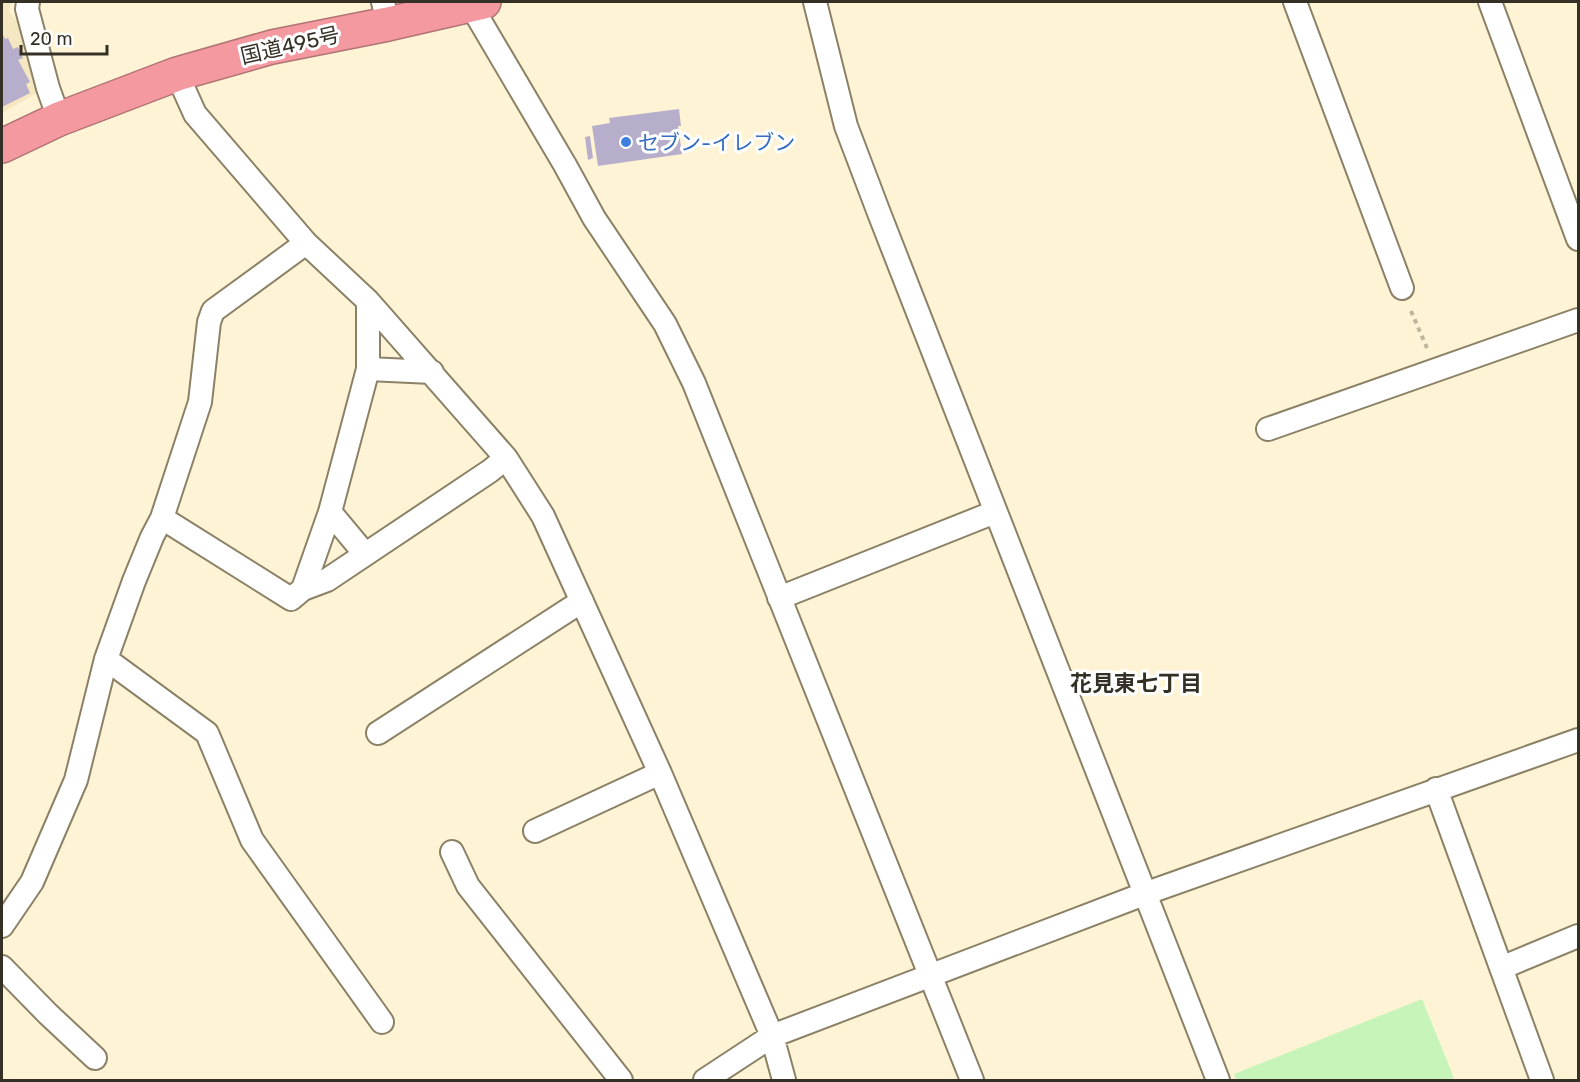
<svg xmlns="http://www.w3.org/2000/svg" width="1580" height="1082" viewBox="0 0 1580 1082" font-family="Rubik,'Noto Sans JP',sans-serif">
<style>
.built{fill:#f4e7c1}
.green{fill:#c7f4b9}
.building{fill:#b6aeca}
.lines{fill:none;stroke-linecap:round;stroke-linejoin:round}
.street-casing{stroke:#8b8166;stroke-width:26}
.highway-casing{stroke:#b17475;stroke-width:36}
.path{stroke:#bdb59c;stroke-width:4;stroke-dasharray:4.5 4.5;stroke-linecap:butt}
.street{stroke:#fff;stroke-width:22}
.highway{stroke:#f499a0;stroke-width:33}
.shop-dot{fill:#3f7fe0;stroke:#fff;stroke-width:2}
.labels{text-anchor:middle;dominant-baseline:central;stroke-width:6;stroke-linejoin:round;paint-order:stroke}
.street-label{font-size:21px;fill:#343025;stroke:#fff}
.shop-label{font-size:21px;fill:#366cbe;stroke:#fff;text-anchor:start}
.neighbourhood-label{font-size:22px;font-weight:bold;fill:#343025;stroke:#fff}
</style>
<rect width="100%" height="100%" fill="#fef4d5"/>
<path class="built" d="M 2,2 L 11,2 L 9,11 L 17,21 L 37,93 L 2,113 Z"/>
<path class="green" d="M 1422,999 L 1454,1078 L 1448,1080 L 1236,1080 L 1234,1074 Z"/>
<path class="building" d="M 2,33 L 5,39 L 8,38 L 13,49 L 18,47 L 23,58 L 18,60 L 30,82 L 26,84 L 30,93 L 2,107 Z
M 679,109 L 681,126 L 678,126 L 682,154 L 598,166 L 592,126 L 610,123 L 609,118 Z
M 590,136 L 593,158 L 588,160 L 585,137 Z"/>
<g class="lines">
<g class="street-casing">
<path id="street" d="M 28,2 L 27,9 L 48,88 L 59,119
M 383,2 L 388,24
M 815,2 L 846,126 L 879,213 L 1218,1080
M 1295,2 L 1402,288
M 1490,2 L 1578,239
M 470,4 L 565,165 L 594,218 L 665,324 L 694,383 L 972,1080
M 177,74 L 195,114 L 306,243 L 368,301 L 506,458 L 543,516 L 660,773 L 772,1036 L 784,1080
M 368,301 L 368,369
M 1268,429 L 1578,320
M 162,518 L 291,599 L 303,589 L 327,580 L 490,471 L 506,458
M 365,554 L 330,512 L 368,369 L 432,372
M 303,589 L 330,512
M 779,598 L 995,512
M 106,659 L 207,733 L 252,840 L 382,1022
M 378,733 L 582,601
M 1436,789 L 1542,1080
M 535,831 L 660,773
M 452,852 L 468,886 L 621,1080
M 2,926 L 32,882 L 76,780 L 106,659 L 134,581 L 152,537 L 162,518 L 200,402 L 209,322 L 213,311 L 306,243
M 2,967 L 48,1014 L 95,1058
M 1501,968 L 1578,936
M 705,1080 L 772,1036 L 1144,894 L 1578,740"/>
</g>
<g class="highway-casing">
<path id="highway" d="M 2,146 L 59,119 L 177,74 L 272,47 L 388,24 L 484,2"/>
</g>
<path class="path" d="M 1411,311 L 1427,348"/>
<use href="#street" class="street"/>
<use href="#highway" class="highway"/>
</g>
<circle class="shop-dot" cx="626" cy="142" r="6"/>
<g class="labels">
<g class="street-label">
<text transform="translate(290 45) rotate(-13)">国道495号</text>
</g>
<g class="shop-label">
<text x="638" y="142">セブン-イレブン</text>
</g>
<g class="neighbourhood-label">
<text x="1136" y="683">花見東七丁目</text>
</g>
</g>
<rect width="1580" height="1082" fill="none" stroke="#343025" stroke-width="6"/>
<path d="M21 45v9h86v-9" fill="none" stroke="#343025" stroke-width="3"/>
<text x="30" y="45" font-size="18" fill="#343025" stroke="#ffffff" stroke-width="4.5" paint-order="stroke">20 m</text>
</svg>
